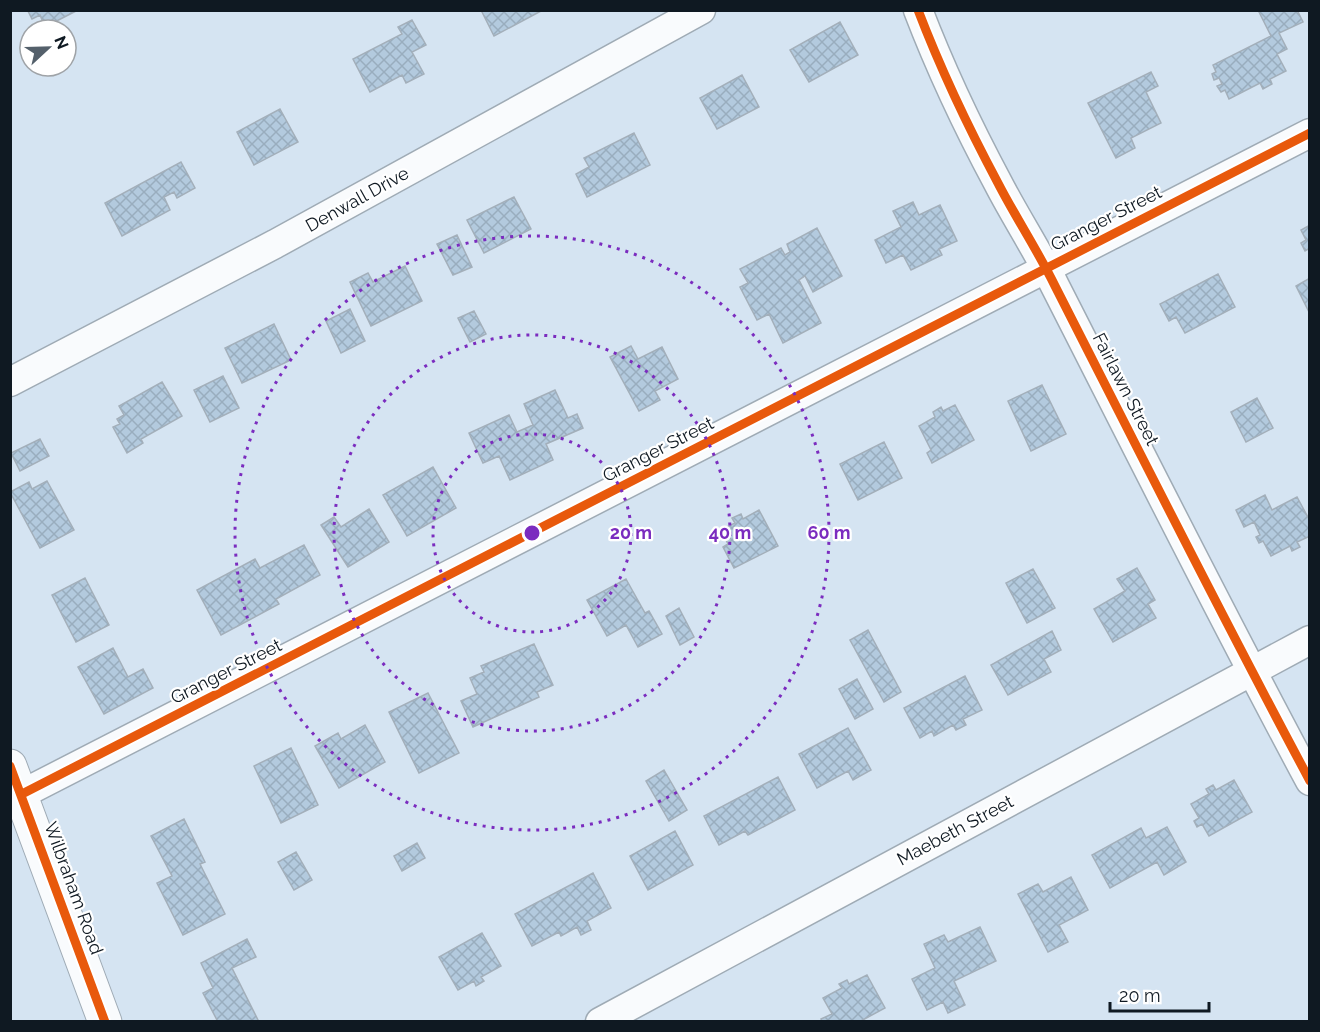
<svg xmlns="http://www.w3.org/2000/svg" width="1320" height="1032" viewBox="0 0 1320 1032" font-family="Raleway,sans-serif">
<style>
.building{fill:url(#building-cross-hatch);stroke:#a3afba;stroke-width:1.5}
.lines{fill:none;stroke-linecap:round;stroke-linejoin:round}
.minor-casing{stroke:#9fabb5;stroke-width:31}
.secondary-casing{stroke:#9fabb5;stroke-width:35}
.minor{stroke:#f9fbfd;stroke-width:28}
.secondary{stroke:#f9fbfd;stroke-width:33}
.cycleway-casing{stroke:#fff;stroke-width:13}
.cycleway{stroke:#e8590c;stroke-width:9}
.ring{fill:none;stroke:#7b2cbf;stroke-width:3;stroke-dasharray:3 6}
.labels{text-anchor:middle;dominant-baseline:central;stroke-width:4.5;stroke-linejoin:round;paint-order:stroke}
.street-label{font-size:18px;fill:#0f1922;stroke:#fff}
.centre{fill:#7b2cbf;stroke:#fff;stroke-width:3}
.ring-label{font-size:18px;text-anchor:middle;font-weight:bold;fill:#7b2cbf;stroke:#fff;stroke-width:4.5;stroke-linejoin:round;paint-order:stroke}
</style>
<defs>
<pattern id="building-cross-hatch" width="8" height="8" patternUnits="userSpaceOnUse" patternTransform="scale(1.5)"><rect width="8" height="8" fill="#b3cade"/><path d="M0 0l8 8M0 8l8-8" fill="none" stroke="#99adbe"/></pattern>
</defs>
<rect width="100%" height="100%" fill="#d5e4f2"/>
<path class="building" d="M 30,10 L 78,10 L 45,27 L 40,15 L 32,19 L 28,11 Z
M 481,10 L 541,10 L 541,11 L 494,36 Z
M 1258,10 L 1297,10 L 1303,22 L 1279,33 L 1287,49 L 1277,54 L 1286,71 L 1270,79 L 1272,84 L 1263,89 L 1260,83 L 1229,99 L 1225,90 L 1221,92 L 1217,86 L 1222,84 L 1219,78 L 1214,80 L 1212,74 L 1216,72 L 1213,65 L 1271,36 Z
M 412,20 L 426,45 L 412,52 L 424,74 L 406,83 L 402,75 L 370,92 L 353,59 L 402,34 L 398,27 Z
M 840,22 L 858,55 L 809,82 L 790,50 Z
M 1151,72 L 1158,86 L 1146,92 L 1161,123 L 1131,138 L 1135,148 L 1116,158 L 1088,103 Z
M 742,75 L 759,107 L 717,129 L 700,98 Z
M 280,109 L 298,142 L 254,165 L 237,132 Z
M 634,133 L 650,165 L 587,197 L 576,174 L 589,167 L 584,158 Z
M 181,162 L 195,188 L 177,198 L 174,192 L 164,197 L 170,210 L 122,236 L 105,203 Z
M 514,197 L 531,229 L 484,253 L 467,220 Z
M 913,202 L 919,215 L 940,205 L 957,241 L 939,249 L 942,255 L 911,270 L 903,255 L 886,263 L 875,240 L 901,227 L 893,211 Z
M 1310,225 L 1310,248 L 1305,251 L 1301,243 L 1306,240 L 1301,230 Z
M 817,228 L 842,276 L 813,292 L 805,276 L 799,280 L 821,323 L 783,343 L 769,314 L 757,320 L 740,287 L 748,283 L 740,269 L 781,248 L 785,255 L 790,252 L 787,244 Z
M 457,235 L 472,267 L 453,275 L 437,244 Z
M 405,266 L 422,301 L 371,326 L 350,282 L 368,273 L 373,282 Z
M 1218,274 L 1235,307 L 1185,333 L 1176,317 L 1169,321 L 1160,304 Z
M 1310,278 L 1310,312 L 1309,312 L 1296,286 Z
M 350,309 L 365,341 L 341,353 L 326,321 Z
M 474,311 L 486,334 L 470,342 L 458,318 Z
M 274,324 L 291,360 L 242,383 L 225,348 Z
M 631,346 L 638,359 L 662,347 L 678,379 L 655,391 L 660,400 L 639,411 L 610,357 Z
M 223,376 L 239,408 L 210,422 L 194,390 Z
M 162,382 L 182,416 L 141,439 L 143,443 L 127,453 L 113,427 L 120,424 L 117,419 L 124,415 L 119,406 Z
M 1042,385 L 1066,434 L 1031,451 L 1008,401 Z
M 555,390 L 568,418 L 577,414 L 583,428 L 546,444 L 553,460 L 510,480 L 499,456 L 483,463 L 469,433 L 509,415 L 517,432 L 533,425 L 524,404 Z
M 1257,398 L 1273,428 L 1246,442 L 1231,412 Z
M 955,405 L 974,440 L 932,463 L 927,453 L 931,450 L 919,426 L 935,417 L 933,412 L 941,407 L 943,411 Z
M 40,439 L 49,456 L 20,471 L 11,453 Z
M 884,442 L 902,478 L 858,500 L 840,464 Z
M 433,467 L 456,508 L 407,536 L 383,495 Z
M 47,481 L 74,530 L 40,548 L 10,492 L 29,482 L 32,489 Z
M 1265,495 L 1272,510 L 1297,497 L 1310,521 L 1310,536 L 1297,542 L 1300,547 L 1292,551 L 1290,546 L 1271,556 L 1263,541 L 1259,543 L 1256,537 L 1260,535 L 1254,522 L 1244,527 L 1236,510 Z
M 369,509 L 389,542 L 348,567 L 321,525 L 334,517 L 341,527 Z
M 759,510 L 778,546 L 734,568 L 723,547 L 728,544 L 721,530 L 735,523 L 732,518 L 741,514 L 743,519 Z
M 304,545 L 320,575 L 276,599 L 279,604 L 221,635 L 197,590 L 255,559 L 260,568 Z
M 1137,568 L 1155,600 L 1148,604 L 1156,618 L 1113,642 L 1094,609 L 1125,591 L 1117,579 Z
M 1033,569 L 1055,608 L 1027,623 L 1006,583 Z
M 85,578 L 109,625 L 76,642 L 52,595 Z
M 626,579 L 645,613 L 649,611 L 662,634 L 638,647 L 626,625 L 607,636 L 587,600 Z
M 679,608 L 694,637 L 680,645 L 666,616 Z
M 868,630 L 901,692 L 884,702 L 850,640 Z
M 1052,631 L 1061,650 L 1044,659 L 1051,672 L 1008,695 L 991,665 Z
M 534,644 L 553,685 L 537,692 L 539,697 L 473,727 L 461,701 L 477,694 L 470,678 L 484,672 L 481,666 Z
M 113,648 L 128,677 L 143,669 L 153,688 L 104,714 L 78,667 Z
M 965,676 L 982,710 L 963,719 L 966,725 L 956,730 L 953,725 L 934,736 L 932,731 L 920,738 L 904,708 Z
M 857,679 L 873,709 L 855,719 L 839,689 Z
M 428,693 L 459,753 L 419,773 L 389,712 Z
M 365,725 L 385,762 L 339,788 L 315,746 L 338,733 L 341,739 Z
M 848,728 L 871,770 L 853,780 L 848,771 L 817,788 L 799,754 Z
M 291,748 L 318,805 L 281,823 L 254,766 Z
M 664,770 L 687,810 L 669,821 L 646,781 Z
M 778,777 L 795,810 L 748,835 L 745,831 L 719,845 L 704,816 Z
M 1234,780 L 1252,812 L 1209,836 L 1202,824 L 1197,827 L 1194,821 L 1199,818 L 1191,804 L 1209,794 L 1206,789 L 1213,785 L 1216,790 Z
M 184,819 L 205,862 L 200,864 L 225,914 L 183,935 L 157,883 L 172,876 L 151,836 Z
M 1167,827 L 1186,862 L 1164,875 L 1157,862 L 1110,888 L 1092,855 L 1141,828 L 1146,838 Z
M 675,831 L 693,865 L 648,890 L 630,856 Z
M 417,843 L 425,858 L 402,871 L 394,856 Z
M 296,852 L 312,880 L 294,890 L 278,862 Z
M 593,873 L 611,908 L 587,921 L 591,930 L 581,935 L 577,927 L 561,936 L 559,932 L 532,946 L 515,914 Z
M 1071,877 L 1088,910 L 1059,925 L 1068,942 L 1048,952 L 1018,894 L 1038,884 L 1043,892 Z
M 980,927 L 996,961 L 954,981 L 965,1005 L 948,1013 L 943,1002 L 927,1010 L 912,979 L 935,968 L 924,944 L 944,935 L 948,942 Z
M 482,933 L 501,966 L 481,977 L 484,981 L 476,986 L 474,981 L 458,990 L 439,957 Z
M 247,939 L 256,957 L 232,968 L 259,1022 L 218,1022 L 203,993 L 213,988 L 201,963 Z
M 867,975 L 885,1008 L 859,1022 L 822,1022 L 821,1019 L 832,1014 L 823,998 L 842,988 L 839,984 L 847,980 L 849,984 Z"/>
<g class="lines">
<g class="minor-casing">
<path id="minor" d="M 918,10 C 941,70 968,127 998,183 C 1016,218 1038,251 1055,286 C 1139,451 1222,617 1310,781
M 10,382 L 275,244 L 701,10
M 22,794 L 1310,133
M 600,1022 L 1310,640"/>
</g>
<g class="secondary-casing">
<path id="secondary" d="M 10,766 L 105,1022"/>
</g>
<use href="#minor" class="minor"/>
<use href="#secondary" class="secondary"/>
<g class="cycleway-casing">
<path id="cycleway" d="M 918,10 C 941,70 968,127 998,183 C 1016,218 1038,251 1055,286 C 1139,451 1222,617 1310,781
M 10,766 L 105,1022
M 22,794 L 1310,133"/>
</g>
<use href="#cycleway" class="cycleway"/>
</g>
<g class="ring">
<circle cx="532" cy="533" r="99"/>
<circle cx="532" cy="533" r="198"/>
<circle cx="532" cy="533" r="297"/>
</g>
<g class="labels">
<g class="street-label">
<text transform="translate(357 199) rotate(-29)">Denwall Drive</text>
<text transform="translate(1106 218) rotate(-27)">Granger Street</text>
<text transform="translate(1126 389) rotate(63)">Fairlawn Street</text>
<text transform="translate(658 449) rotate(-27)">Granger Street</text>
<text transform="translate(226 671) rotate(-27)">Granger Street</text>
<text transform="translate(955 830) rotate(-28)">Maebeth Street</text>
<text transform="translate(74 888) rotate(70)">Wilbraham Road</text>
</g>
</g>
<circle cx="532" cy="533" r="9" class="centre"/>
<g class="ring-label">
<text x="631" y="539">20 m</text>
<text x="730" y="539">40 m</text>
<text x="829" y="539">60 m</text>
</g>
<rect width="1320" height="1032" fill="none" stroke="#0f1922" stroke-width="24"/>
<g transform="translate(48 48) rotate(68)"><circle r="28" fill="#ffffff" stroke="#9fa3a7" stroke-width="1.5"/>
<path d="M0-4.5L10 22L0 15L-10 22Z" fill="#54606b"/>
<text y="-9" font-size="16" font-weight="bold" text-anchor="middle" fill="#0f1922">N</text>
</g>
<path d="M1110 1002v9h99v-9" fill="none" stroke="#0f1922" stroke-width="3"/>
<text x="1119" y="1002" font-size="18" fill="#0f1922" stroke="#ffffff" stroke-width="4.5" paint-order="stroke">20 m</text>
</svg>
